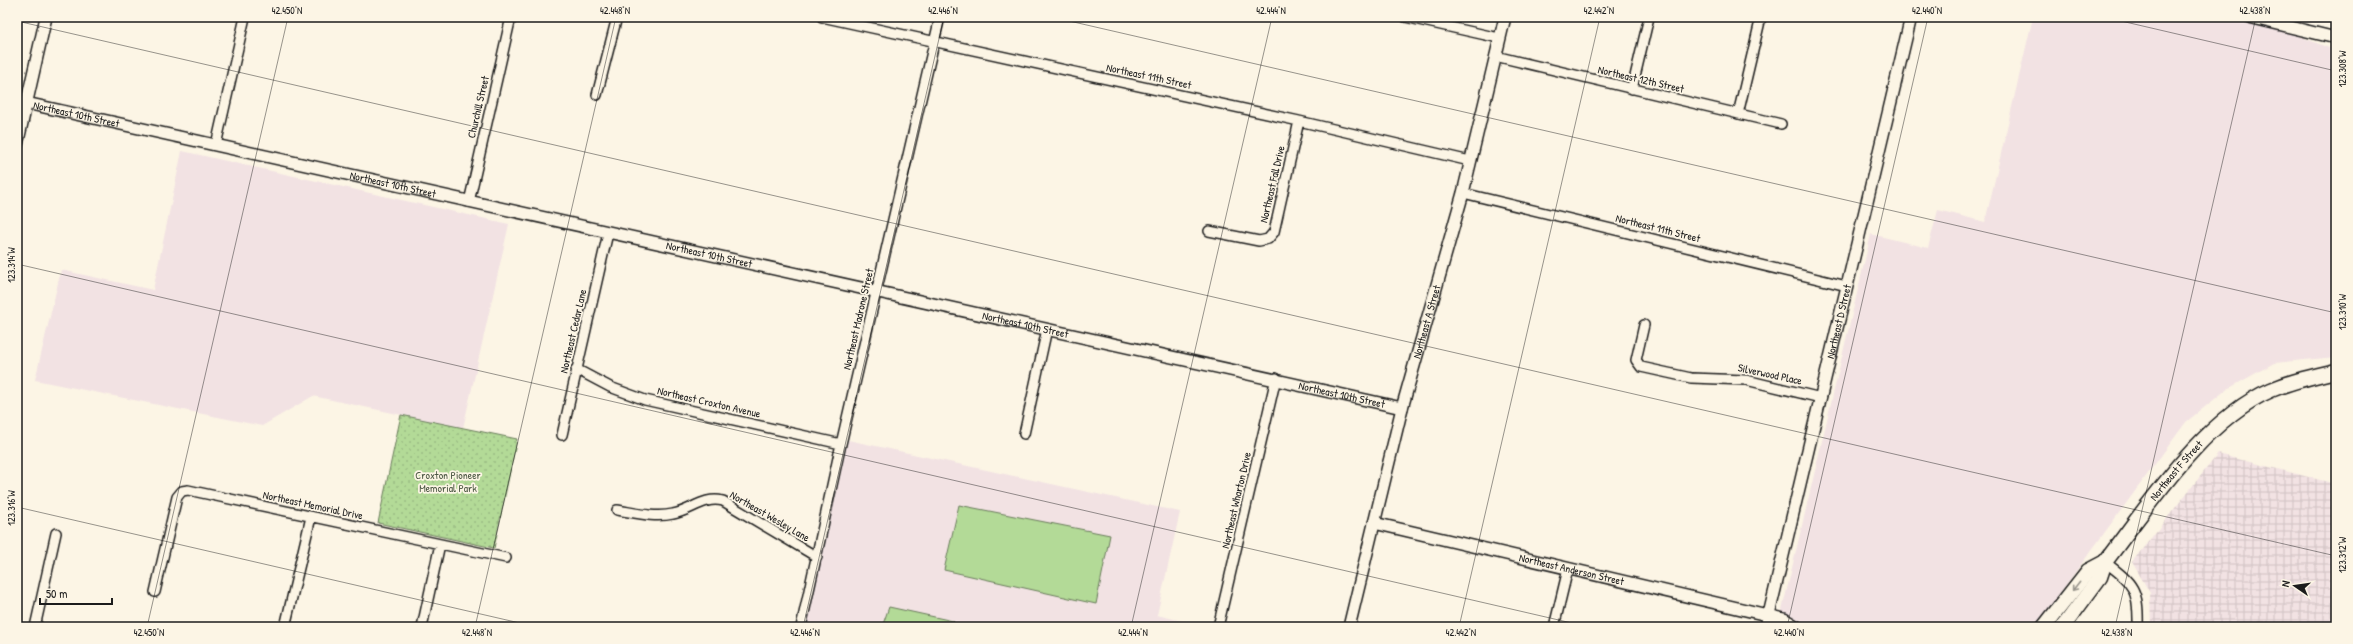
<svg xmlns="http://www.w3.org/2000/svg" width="2353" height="644" viewBox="0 0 2353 644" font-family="'Patrick Hand',sans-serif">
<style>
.built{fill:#f2e2e3}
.industrial{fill:url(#industrial-grid)}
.park{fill:url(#park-dots);stroke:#687b5a}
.pitch{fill:#b3da97;stroke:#687b5a}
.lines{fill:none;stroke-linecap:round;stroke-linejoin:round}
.minor-casing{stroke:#1c1c1c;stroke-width:12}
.tertiary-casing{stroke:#1c1c1c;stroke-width:14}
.primary-casing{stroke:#1c1c1c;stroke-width:17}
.minor{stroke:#fcf5e5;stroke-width:9}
.tertiary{stroke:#fcf5e5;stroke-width:11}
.primary{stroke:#fcf5e5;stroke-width:14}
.oneway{stroke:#97938b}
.ticks{fill:none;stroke:#1c1c1c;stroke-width:1;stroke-opacity:0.45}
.labels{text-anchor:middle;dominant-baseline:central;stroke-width:3.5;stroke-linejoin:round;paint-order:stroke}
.street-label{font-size:11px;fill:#1c1c1c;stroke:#fcf5e5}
.park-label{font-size:11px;fill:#495541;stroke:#fcf5e5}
.neatline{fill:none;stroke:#1c1c1c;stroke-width:1.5}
.ticks-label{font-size:10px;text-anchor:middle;fill:#1c1c1c}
</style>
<defs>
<pattern id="industrial-grid" width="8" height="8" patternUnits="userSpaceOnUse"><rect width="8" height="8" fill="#f2e2e3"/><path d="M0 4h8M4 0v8" fill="none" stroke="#cfc1c2"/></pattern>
<pattern id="park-dots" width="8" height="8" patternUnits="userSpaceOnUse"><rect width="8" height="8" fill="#b3da97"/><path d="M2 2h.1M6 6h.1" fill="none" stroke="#99ba82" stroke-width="1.8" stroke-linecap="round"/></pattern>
</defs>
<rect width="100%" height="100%" fill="#fcf5e5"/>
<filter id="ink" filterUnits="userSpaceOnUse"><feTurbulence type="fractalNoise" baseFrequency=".025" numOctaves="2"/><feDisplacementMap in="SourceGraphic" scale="8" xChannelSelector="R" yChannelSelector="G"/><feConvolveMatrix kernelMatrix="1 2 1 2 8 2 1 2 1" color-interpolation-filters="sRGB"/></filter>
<g filter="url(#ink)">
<path class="built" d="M 2033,17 L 2229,17 L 2302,37 L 2336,51 L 2336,357 L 2274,363 L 2226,390 L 2186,422 L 2035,627 L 1778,627 L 1871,234 L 1928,248 L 1938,210 L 1985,222 Z
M 182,151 L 509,224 L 463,428 L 313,396 L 262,426 L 35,380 L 61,270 L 153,290 Z
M 848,440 L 1180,512 L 1157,615 L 1207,627 L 806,627 Z"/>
<path class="industrial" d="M 2218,454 L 2336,484 L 2336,627 L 2151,627 L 2150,593 L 2132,562 Z"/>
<path class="park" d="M 401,415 L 517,439 L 494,548 L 378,523 Z"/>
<path class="pitch" d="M 959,505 L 1110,535 L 1096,604 L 944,570 Z
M 889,607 L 953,621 L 958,627 L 882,627 Z"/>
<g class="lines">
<g class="minor-casing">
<path id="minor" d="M 822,17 L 1299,121 L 1470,161
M 1405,17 L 1499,38
M 1495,56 L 1781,124
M 1632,89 L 1649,17
M 597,95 L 617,17
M 1738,114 L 1761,17
M 216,145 L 245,17
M 1463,193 L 1847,286
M 469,202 L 511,17
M 1209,231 L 1259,241 L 1268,239 L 1274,232 L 1299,121
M 1644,325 L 1636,360 L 1641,367 L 1691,378 L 1746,380 L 1821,398
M 576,369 L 610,387 L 645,400 L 841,444
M 1024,434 L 1047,329
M 562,435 L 608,233
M 617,510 C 636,513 655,518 673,514 C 691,511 704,496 723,501 L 817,557
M 2105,562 C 2134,584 2139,590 2138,627
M 155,592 L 177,497 L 182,491 L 188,490 L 506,558
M 35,627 L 56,533
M 285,627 L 311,517
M 422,627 L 440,544
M 801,627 L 841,444 L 940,17
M 1218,627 L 1276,378
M 1554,627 L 1568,569"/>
</g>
<g class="tertiary-casing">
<g id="tertiary">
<path d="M 2249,17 L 2336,38"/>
<path id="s1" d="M 17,101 L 1402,408"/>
<path d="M 17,145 L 46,17"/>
<path id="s2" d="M 1374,523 L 1784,619 L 1797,627"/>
<path id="s3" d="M 1349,627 L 1402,408 L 1463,193 L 1505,17"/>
<path id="s4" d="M 1766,627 L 1911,17"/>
</g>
</g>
<g class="primary-casing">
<g id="primary">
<path d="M 2044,627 L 2088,571 L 2105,562"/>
<path id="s5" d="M 2063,627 L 2100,577 L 2105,562 C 2149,505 2204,419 2271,390 C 2292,381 2314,376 2336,371"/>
</g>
</g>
<use href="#minor" class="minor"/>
<use href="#tertiary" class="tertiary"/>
<use href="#primary" class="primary"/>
</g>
<defs><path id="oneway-shaft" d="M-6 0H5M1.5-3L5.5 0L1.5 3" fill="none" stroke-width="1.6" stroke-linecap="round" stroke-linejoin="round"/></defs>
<use class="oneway" href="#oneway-shaft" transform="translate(2076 586) rotate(128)"/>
</g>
<path class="ticks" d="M 1052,17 L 2336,313M 2104,17 L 2336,71M 17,21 L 2336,556M 17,264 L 1589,627M 17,507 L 537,627M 147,627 L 288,17M 475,627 L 616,17M 803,627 L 944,17M 1131,627 L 1272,17M 1459,627 L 1600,17M 1787,627 L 1928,17M 2115,627 L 2256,17"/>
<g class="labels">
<g class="street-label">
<text transform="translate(1149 76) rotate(12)">Northeast 11th Street</text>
<text transform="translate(1641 79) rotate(13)">Northeast 12th Street</text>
<text transform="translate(478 107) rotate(-77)">Churchill Street</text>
<text stroke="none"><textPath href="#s1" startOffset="61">Northeast 10th Street</textPath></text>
<text transform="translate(1272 184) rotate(-77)">Northeast Fall Drive</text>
<text stroke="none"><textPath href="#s1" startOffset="385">Northeast 10th Street</textPath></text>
<text transform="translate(1658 228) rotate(14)">Northeast 11th Street</text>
<text stroke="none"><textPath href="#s1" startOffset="709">Northeast 10th Street</textPath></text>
<text transform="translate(858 319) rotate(-77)">Northeast Madrone Street</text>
<text stroke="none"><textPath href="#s3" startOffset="315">Northeast A Street</textPath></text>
<text stroke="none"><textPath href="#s4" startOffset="314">Northeast D Street</textPath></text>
<text stroke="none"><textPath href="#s1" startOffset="1033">Northeast 10th Street</textPath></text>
<text transform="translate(573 331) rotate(-77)">Northeast Cedar Lane</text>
<text transform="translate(1770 374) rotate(12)">Silverwood Place</text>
<text stroke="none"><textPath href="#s1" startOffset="1357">Northeast 10th Street</textPath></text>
<text transform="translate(709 402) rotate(13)">Northeast Croxton Avenue</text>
<text stroke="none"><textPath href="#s5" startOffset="194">Northeast F Street</textPath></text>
<text transform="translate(1236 500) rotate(-77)">Northeast Wharton Drive</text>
<text transform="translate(313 505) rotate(12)">Northeast Memorial Drive</text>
<text transform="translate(770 516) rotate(30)">Northeast Wesley Lane</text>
<text stroke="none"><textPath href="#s2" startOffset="203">Northeast Anderson Street</textPath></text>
</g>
<g class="park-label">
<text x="448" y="475">Croxton Pioneer<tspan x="448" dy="13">Memorial Park</tspan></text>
</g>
</g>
<rect width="2353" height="644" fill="none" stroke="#fcf5e5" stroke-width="44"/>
<g transform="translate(2295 586) rotate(283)" stroke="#fcf5e5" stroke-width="3" paint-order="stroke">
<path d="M0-3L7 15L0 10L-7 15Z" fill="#1c1c1c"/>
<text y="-6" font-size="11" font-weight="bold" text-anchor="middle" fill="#1c1c1c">N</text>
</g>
<path d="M40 598v6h72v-6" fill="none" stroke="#1c1c1c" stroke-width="2"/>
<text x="46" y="598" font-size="12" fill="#1c1c1c" stroke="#fcf5e5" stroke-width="3" paint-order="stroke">50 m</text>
<rect x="22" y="22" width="2309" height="600" class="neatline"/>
<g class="ticks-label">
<text x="287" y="14">42.450°N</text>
<text x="615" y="14">42.448°N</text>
<text x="943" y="14">42.446°N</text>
<text x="1271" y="14">42.444°N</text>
<text x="1599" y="14">42.442°N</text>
<text x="1927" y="14">42.440°N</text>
<text x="2255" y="14">42.438°N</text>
<text transform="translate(2342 69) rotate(-90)" y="4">123.308°W</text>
<text transform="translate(11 265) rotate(-90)" y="4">123.314°W</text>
<text transform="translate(2342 312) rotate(-90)" y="4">123.310°W</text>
<text transform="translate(11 508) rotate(-90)" y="4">123.316°W</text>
<text transform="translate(2342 555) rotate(-90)" y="4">123.312°W</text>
<text x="149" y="636">42.450°N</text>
<text x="477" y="636">42.448°N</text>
<text x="805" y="636">42.446°N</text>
<text x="1133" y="636">42.444°N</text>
<text x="1461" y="636">42.442°N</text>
<text x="1789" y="636">42.440°N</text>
<text x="2117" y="636">42.438°N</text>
</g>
</svg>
